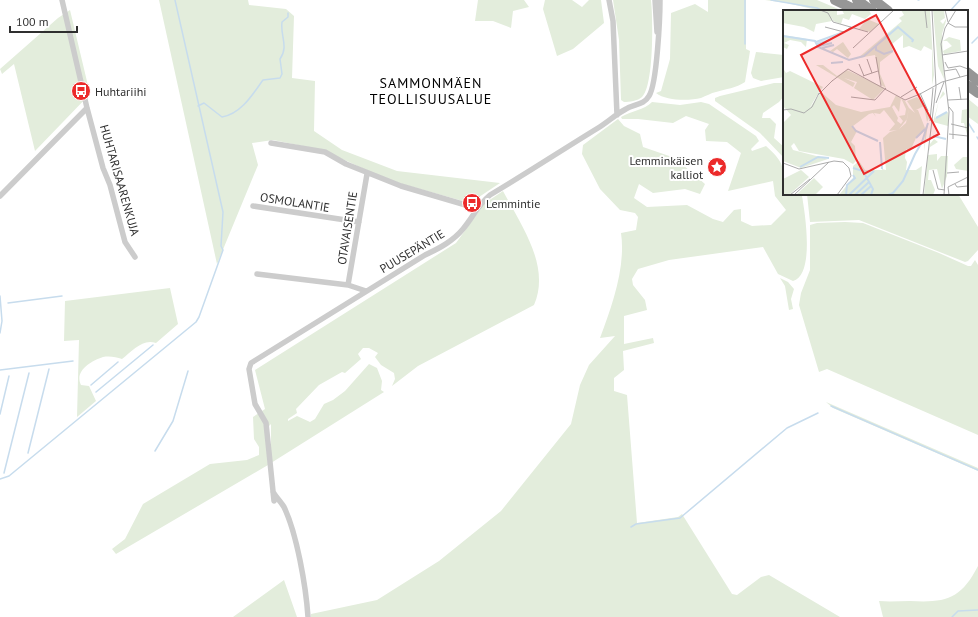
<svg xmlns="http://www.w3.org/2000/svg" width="978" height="617" viewBox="0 0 978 617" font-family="'PT Sans',sans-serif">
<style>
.green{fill:#e3eddc}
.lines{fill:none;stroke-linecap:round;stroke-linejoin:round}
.stream{stroke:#c7dced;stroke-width:1.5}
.minor{stroke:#ccc;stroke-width:5.5}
.motorway{stroke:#969696;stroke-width:10}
.labels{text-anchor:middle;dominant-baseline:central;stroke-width:4;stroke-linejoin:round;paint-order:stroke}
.poi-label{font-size:12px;fill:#2f2f2f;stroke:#fff;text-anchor:start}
.street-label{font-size:12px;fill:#2f2f2f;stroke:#fff}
.quarter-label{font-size:14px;letter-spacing:1px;fill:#000;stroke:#fff}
.inset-river{fill:none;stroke:#c7dced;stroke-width:2}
.inset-road{fill:none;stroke:#acacac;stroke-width:1}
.view{fill:#ec2a2a;fill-opacity:0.15;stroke:#ec2a2a;stroke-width:2}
.inset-edge{fill:none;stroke:#2f2f2f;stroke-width:2}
</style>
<rect width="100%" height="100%" fill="#fff"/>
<path class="green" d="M 159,0 L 248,0 L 249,5 L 286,9 L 294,16 L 292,78 L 315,81 L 314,131 L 342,150 L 397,171 L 500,183 L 470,203 L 388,180 L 323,150 L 273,140 L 252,143 L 258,165 L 217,264 Z
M 478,0 L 524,0 L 529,7 L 513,11 L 511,28 L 493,21 L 475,21 Z
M 545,0 L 572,0 L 582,7 L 589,0 L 601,0 L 604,23 L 573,49 L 557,56 L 543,9 Z
M 613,0 L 651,0 C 653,17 654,86 642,97 C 638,101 629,102 624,102 L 621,100 L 619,40 Z
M 708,0 L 746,0 L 746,49 L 750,51 L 745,82 C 736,88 726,89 716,92 C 711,93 706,96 701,98 C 689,101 666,101 656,93 L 661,91 L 670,59 L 671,13 L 695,4 L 708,12 Z
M 765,0 L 817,0 L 843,11 L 821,11 L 787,3 Z
M 70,10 L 90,94 L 35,151 L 14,64 L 2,74 L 0,69 L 58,18 Z
M 756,52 L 784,55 L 784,77 L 761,81 L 753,78 L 751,73 Z
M 774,83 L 784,83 L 784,96 L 779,102 L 763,113 L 762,118 L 770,118 L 776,124 L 774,138 L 784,147 L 784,158 L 760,133 L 715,101 L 715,98 L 720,96 Z
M 967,98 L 978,107 L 978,124 L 967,116 Z
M 652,102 L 680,105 L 701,102 L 709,104 L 756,136 L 759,141 L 751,149 L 752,151 L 766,146 C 786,164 784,169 784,194 L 801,194 L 802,196 C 805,213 815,275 793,281 L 778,274 L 763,247 L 669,260 L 638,269 L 632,279 L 633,285 L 645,300 L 647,310 L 624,316 L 624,344 L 653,338 L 654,343 L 623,351 L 624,370 L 614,378 L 614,391 L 627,395 L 637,523 L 678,517 L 682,514 L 732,594 L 737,595 L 761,577 L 769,575 L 840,617 L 311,617 L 311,614 L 377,600 L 439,561 L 501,511 L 571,424 L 580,385 L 589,365 L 615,336 L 600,338 C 612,306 626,267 621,233 L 636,230 L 638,217 L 635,213 L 620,210 L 600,189 L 582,154 L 583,145 L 618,119 L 624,126 L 640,134 L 643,147 L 675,158 L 705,184 L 700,194 L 685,189 L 653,193 L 639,184 L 634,198 L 647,207 L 687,205 L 713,219 L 723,222 L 734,210 L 741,209 L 741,221 L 752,226 L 771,225 L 786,210 L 775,196 L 773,181 L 728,191 L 741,153 L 727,142 L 706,141 L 705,130 L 709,124 L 686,116 L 673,123 L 638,119 L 622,119 L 621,117 C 631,111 644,110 652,102 Z
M 503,191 C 521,225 551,266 534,305 L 418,366 L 392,386 L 395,379 L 394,373 L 381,365 L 375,357 L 378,353 L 369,348 L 363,348 L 358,354 L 361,359 L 345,373 L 342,372 L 319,385 L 296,409 L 297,413 L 288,419 L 288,421 L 297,416 L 310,422 L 315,419 L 324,404 L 333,400 L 345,391 L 369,364 L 377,368 L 382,381 L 381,390 L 384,392 L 271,463 L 271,424 L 265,430 L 268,465 L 116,554 L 112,549 L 125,539 L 143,504 L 210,464 L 247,460 L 259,455 L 259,447 L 254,439 L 253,417 L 265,409 L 255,370 L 456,243 L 485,203 Z
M 807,194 L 958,194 L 978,227 L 978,250 L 968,261 L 965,262 L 859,220 L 810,222 Z
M 845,222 L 863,223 L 939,253 L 968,266 L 971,266 L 975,260 L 978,265 L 978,435 L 827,369 L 819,372 L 799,305 L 801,293 L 810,270 L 810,225 L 817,223 Z
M 780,278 L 788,282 L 794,289 L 791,299 L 793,309 L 789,310 L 785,286 Z
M 170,288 L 178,324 L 156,343 C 143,338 132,351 122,359 C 116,357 110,356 103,357 C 91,361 74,371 81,385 L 89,386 L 96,401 L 77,417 L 79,340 L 64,341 L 65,301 Z
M 826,402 L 978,468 L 978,471 L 833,408 Z
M 978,566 L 978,617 L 883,617 L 879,601 C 890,602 900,601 910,601 C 946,603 961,599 978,566 Z
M 284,580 L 297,617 L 233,617 Z"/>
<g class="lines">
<path class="stream" d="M 745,0 L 745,44
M 771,0 L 817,8 L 823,11
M 918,0 L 919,0
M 950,11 L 960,0
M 972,43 L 978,37
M 198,106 L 204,103 L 222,117 C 241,114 253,94 263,80 L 280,78 L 282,74 L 280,59 C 289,46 280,36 282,22 L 288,17 L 288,13
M 967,121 L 974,132
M 977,137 L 978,139
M 0,296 L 2,321 L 0,333
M 8,303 L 62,296
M 0,370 L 73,361
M 91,385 L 118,362
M 96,392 L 153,345
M 831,406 L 978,470
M 0,414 L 9,376
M 155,451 L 173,421 L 188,371
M 28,453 L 49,369
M 4,473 L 29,373
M 0,479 L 9,476 L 196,322 L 199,317 L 223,250 L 221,246 L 223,212 L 175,0
M 631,527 L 636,524 L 680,518 L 787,428 L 818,413
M 952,617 L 958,611 L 978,610"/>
<path class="minor" d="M 62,0 L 87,108 L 103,168 L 110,185 L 125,242 L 135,257
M 609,0 L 613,21 L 617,115
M 655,0 L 657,32
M 271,143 L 325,152 L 346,164 L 401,186 L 476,208
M 0,196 L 87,108
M 253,206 L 359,222
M 257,274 L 348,285 L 366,291
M 348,285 L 367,174
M 273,492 C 276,497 281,502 284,507 C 297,534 306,587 308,617
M 274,501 L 266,423 L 255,404 L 249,369 L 251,363 L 425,255 C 440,248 453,241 463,229 C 473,217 478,205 490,195 C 527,173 562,150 598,128 C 608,122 616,114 626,109 C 634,104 644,105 649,96 C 657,84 660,17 660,0"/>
<path class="motorway" d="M 835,0 L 858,11
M 857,0 L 872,11
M 874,0 L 888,11
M 967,72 L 978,81
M 967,85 L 978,93"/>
</g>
<defs>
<g id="bus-disc" transform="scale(1)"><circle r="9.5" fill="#ec2a2a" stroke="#fff"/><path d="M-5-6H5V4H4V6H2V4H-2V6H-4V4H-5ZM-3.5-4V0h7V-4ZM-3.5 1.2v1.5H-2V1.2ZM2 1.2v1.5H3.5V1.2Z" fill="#fff"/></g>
<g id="sight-disc" transform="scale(1)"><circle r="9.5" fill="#ec2a2a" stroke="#fff"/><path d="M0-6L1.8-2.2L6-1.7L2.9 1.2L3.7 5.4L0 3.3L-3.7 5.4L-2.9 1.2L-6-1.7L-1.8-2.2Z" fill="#fff"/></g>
</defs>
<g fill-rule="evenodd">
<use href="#bus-disc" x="81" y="91"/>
<use href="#sight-disc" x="717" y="167"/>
<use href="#bus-disc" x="472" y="203"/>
</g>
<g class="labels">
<g class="poi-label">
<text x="95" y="91">Huhtariihi</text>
<text x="703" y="160" text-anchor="end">Lemminkäisen<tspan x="703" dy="14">kalliot</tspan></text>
<text x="486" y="203">Lemmintie</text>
</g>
<g class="street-label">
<text transform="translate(120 180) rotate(74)">HUHTARISAARENKUJA</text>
<text transform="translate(295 202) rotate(9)">OSMOLANTIE</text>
<text transform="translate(347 228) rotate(-81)">OTAVAISENTIE</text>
<text transform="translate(412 251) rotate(-31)">PUUSEPÄNTIE</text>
</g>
<g class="quarter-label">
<text x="431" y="83">SAMMONMÄEN<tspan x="431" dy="16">TEOLLISUUSALUE</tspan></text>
</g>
</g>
<g transform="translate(783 10)">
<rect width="185" height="185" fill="#fff"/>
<path d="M 0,0 L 54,0 L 54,5 L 61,4 L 59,0 L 86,0 L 88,4 L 82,9 L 69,4 L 66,10 L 60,8 L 58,14 L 50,11 L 49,8 L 49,11 L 33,14 L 31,22 L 21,17 L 0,13 ZM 118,0 L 147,0 L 151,65 L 149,75 L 149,40 L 141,36 L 138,41 L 126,36 L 120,38 L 120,25 L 108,35 L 110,42 L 97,52 L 97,64 L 103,78 L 98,75 L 92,45 L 75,48 L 119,11 L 116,8 L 121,5 ZM 150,0 L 161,0 L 162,8 L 157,11 L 160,14 L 163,9 L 163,11 L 159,24 L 161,69 L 155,56 ZM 84,9 L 96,14 L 87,22 L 76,19 ZM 0,25 L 24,29 L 23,37 L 18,32 L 7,30 L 1,33 L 6,35 L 4,39 L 0,37 ZM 166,27 L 177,30 L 178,41 L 161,44 L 160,41 L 169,36 L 164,31 L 160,31 ZM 60,32 L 68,44 L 65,48 L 54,39 L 50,42 L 47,41 ZM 33,55 L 40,55 L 54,66 L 64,60 L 102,78 L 90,90 L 71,78 L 74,72 L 61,68 L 72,73 L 70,77 ZM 0,58 L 3,63 L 7,61 L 40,77 L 36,82 L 26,99 L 38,82 L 53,95 L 78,102 L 107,97 L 113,85 L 122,91 L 126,98 L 124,109 L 116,119 L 123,113 L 126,98 L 132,103 L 124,91 L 134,87 L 137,90 L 143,97 L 146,108 L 144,112 L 141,96 L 133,100 L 135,100 L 142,118 L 145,114 L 141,142 L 142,119 L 133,128 L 127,141 L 123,139 L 122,148 L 124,152 L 123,160 L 133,160 L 139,156 L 137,185 L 56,185 L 70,168 L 70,156 L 76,151 L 82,160 L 99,160 L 97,131 L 99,159 L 103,160 L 100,128 L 107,122 L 114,120 L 106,121 L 112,114 L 101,100 L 97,104 L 91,103 L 93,107 L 90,103 L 86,104 L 70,116 L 74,121 L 68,132 L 72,136 L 73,151 L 70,154 L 61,149 L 16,141 L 11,133 L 8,136 L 10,140 L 45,149 L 18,158 L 0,151 L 0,113 L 8,105 L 0,96 ZM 118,88 L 123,99 L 122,105 L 116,106 L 120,111 L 118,114 L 114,111 L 115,108 L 109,97 L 111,95 L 116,102 ZM 160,81 L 162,84 L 156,90 L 152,108 L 165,102 L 165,116 L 150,112 L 156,90 ZM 185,99 L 185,128 L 181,113 L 178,113 L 179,100 ZM 148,127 L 147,134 L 151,129 L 155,132 L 147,137 L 145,145 L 154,144 L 154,151 L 158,146 L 165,146 L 164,166 L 159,179 L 154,159 L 146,160 L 145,170 L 148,170 L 152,180 L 150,185 L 141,185 L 145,145 ZM 180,147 L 185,147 L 185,161 L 173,159 L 171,155 ZM 18,160 L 26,167 L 6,185 L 1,185 L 0,169 ZM 31,168 L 40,177 L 32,185 L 13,185 Z" fill="#e3eddc" fill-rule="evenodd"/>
<path class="inset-river" d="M 0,26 L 32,31 L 35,37 L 66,50 L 81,46 L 115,17 L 130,30 L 129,32M 33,32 L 58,23M 34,34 L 47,30M 36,36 L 49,33M 93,36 L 93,40 L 101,44 L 110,41M 39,38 L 51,35M 48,53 L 60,52M 153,108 L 164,102M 69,116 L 73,121 L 95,131M 150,126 L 163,129M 133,128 L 142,119M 97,132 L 99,159M 139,132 L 145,113M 132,144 L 139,132M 17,157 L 35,147 L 46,148M 70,158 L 80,161 L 90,179 L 88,185M 63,185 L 64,175 L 72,168 L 70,165M 66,185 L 91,161M 72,185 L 86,172M 78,185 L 88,176M 105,185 L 110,183 L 120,171 L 132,144"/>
<path class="inset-road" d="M 37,0 L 45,3 L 50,12 L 85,22M 142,0 L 144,18M 162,0 L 165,12M 165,13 L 172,17 L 185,17M 42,17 L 61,22 L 68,17M 70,38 L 111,0M 159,45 L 185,41M 93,47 L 98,76M 84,49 L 89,63M 162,52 L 165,58 L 177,56 L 185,59M 76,54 L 81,66M 161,61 L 173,59 L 177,67M 80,66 L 95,61M 49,71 L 65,59 L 122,90 L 137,84M 176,77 L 178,90M 137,83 L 145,101M 137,84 L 159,72 L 185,65M 35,85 L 50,70M 68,87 L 92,90 L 103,78M 118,87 L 134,77M 165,90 L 185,89M 153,93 L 161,72M 166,97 L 170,102 L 170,129M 0,100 L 8,99 L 21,103 L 29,97 L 36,83M 147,111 L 150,78M 168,114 L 185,118M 166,124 L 185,126M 0,153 L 16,159 L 51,151 L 60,152 L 66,158 L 68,166 L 54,185M 150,160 L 155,179 L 162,180M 164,163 L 176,162M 172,174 L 174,177 L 185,176M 7,185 L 27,169M 11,185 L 46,152M 140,185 L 153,77 L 149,0M 161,185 L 166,102 L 158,34 L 162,18 L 173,0M 166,185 L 165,177 L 185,167"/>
<path class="view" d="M 93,5 L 156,124 L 81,164 L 18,45 Z"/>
<rect width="185" height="185" class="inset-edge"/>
</g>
<path d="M10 26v6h67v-6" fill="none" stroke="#2f2f2f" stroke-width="2"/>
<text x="16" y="26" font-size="12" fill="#2f2f2f" stroke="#ffffff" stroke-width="3" paint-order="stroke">100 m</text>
</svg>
